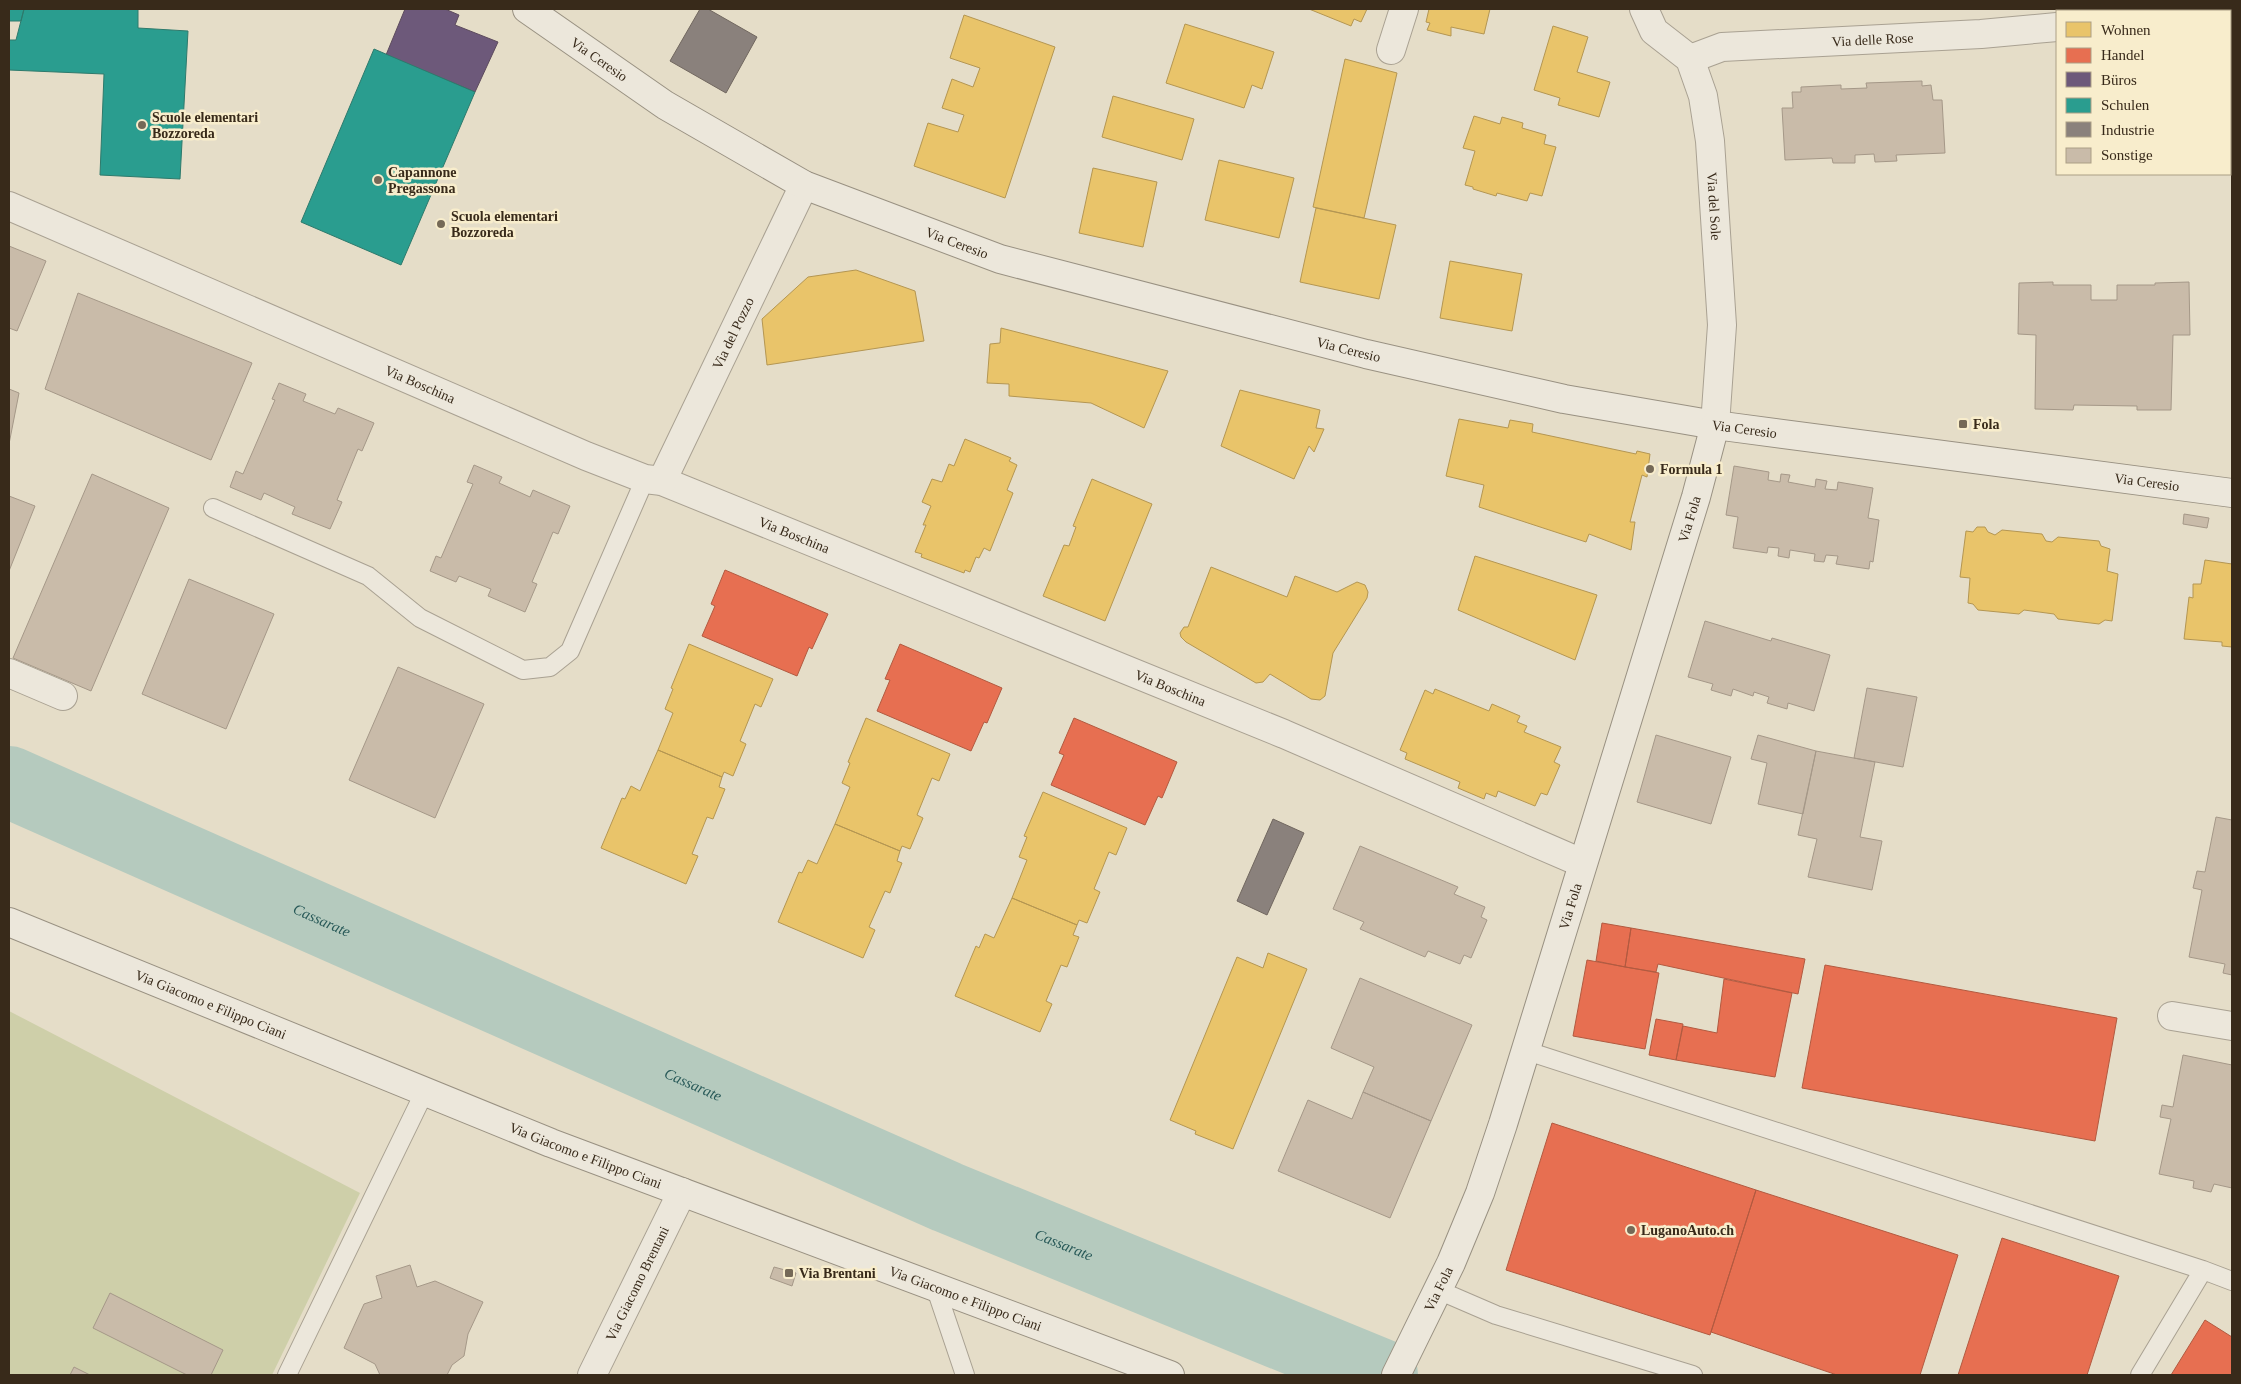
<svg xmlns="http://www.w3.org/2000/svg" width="2241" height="1384" viewBox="0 0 2241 1384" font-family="Georgia,serif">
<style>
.cemetery{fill:#cecfa9}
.homes{fill:#e9c46a;stroke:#b49652}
.shops{fill:#e76f51;stroke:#b25a40}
.offices{fill:#6d597a;stroke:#5d4b5d}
.schools{fill:#2a9d8f;stroke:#2e7a6c}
.industry{fill:#8a817c;stroke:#71675f}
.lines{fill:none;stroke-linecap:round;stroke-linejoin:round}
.river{stroke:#b5cabe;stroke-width:72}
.building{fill:#c9bba9;stroke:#a59888}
.lane-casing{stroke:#a9a192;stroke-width:20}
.street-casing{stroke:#a9a192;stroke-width:30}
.secondary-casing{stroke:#999182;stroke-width:30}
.lane{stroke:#ece7db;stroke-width:18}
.street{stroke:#ece7db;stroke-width:28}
.secondary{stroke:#ece7db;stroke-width:28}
.poi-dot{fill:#756957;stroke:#f8edcc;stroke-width:2}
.labels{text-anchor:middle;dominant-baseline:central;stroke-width:5;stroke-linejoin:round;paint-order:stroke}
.street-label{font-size:14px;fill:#382a1a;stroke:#f8edcc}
.poi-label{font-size:14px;font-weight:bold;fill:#382a1a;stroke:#f8edcc;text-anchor:start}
.water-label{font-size:15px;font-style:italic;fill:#285958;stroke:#f8edcc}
</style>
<rect width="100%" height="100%" fill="#e5ddc8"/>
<path class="cemetery" d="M 9,1011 L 360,1193 L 272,1375 L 9,1375 Z"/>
<path class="homes" d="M 1309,9 L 1367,9 L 1361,22 L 1354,19 L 1351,26 Z
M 1429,9 L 1490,9 L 1484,34 L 1451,27 L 1451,36 L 1427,30 L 1430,23 L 1426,22 Z
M 964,15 L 1055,47 L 1005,198 L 914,166 L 928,123 L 958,132 L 964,115 L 942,108 L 952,79 L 973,87 L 980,68 L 950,58 Z
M 1185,24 L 1274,52 L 1262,89 L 1252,85 L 1244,108 L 1166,83 Z
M 1553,26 L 1588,37 L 1577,72 L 1610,82 L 1599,117 L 1558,105 L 1560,98 L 1534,90 Z
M 1345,59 L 1397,73 L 1364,218 L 1313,207 Z
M 1113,96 L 1194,119 L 1182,160 L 1102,137 Z
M 1474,116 L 1500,124 L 1502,117 L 1523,123 L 1522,128 L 1546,135 L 1544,144 L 1556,147 L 1542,196 L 1530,193 L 1527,201 L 1497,193 L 1496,196 L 1473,189 L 1473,187 L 1465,185 L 1475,151 L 1463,148 Z
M 1219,160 L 1294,178 L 1279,238 L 1205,220 Z
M 1093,168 L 1157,182 L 1143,247 L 1079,233 Z
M 1316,208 L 1396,225 L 1379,299 L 1300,282 Z
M 1450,261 L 1522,274 L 1512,331 L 1440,318 Z
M 856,270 L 915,291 L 924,341 L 767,365 L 762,319 L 808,277 Z
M 1001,328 L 1168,371 L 1144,428 L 1091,403 L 1009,396 L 1009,384 L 987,383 L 990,344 L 1000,343 Z
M 1240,390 L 1320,410 L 1316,428 L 1324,429 L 1314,452 L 1309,446 L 1294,479 L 1221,446 Z
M 1459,419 L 1508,428 L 1510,420 L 1533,424 L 1532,432 L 1636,454 L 1637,451 L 1650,454 L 1647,477 L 1642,475 L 1630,522 L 1635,522 L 1631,550 L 1589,534 L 1586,542 L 1479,507 L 1484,485 L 1446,476 Z
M 965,439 L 1011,458 L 1009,461 L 1017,465 L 1007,490 L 1013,493 L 990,551 L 984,548 L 979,558 L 976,557 L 970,572 L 965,570 L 964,573 L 921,557 L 922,554 L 915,552 L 926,525 L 923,525 L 931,506 L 922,502 L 932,479 L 942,482 L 949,464 L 954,466 Z
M 1092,479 L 1152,504 L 1105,621 L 1043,596 L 1064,545 L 1069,546 L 1076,527 L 1073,526 Z
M 1977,527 L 1985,527 L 1988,532 L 1995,535 L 2002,530 L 2042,534 L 2046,541 L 2052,542 L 2058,537 L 2099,541 L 2101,546 L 2110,549 L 2107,571 L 2118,574 L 2112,621 L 2105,620 L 2099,624 L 2058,619 L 2054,614 L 2024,610 L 2019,614 L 1978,610 L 1973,604 L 1968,603 L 1970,578 L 1960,577 L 1966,531 L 1973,532 Z
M 1475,556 L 1597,595 L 1575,660 L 1458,610 Z
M 2205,560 L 2232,564 L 2232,647 L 2222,646 L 2222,642 L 2184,639 L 2189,597 L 2193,598 L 2193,584 L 2201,584 Z
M 1211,567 L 1287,597 L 1295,576 L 1337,592 L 1357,582 L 1365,585 L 1368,592 L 1367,598 L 1333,653 L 1325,696 L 1320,700 L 1311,699 L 1270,674 L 1263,682 L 1256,683 L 1186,642 L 1181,637 L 1180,633 L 1184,627 L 1188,627 Z
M 689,644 L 773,679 L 761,707 L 755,704 L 740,741 L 746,744 L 733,776 L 724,772 L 722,777 L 658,750 L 673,713 L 665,709 L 673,689 L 671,688 Z
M 1435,689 L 1489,711 L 1492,704 L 1520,716 L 1517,722 L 1527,726 L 1524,732 L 1561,747 L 1554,762 L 1560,765 L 1547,795 L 1541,793 L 1535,806 L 1498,791 L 1496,797 L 1486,793 L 1484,799 L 1458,788 L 1460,782 L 1405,759 L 1407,753 L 1400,750 L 1425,690 L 1433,694 Z
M 866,718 L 950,754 L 939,781 L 932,778 L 917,815 L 923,818 L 910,849 L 902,846 L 900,851 L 835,824 L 850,787 L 842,783 L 850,763 L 848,762 Z
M 658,750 L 722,777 L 719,787 L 725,789 L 713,819 L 707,817 L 692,854 L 698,856 L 686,884 L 601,848 L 622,798 L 625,799 L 631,786 L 640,791 Z
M 1043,792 L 1127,828 L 1116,855 L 1109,852 L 1094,889 L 1100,892 L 1087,923 L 1079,920 L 1077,925 L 1012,898 L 1027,860 L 1019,857 L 1027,837 L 1024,836 Z
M 835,824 L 900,851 L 897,861 L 902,863 L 890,893 L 885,891 L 869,927 L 875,930 L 863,958 L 778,922 L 799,872 L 802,873 L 808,860 L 817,864 Z
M 1012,898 L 1077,925 L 1073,935 L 1079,937 L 1067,967 L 1061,965 L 1046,1001 L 1052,1004 L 1040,1032 L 955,996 L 976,946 L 979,948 L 985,934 L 994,938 Z
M 1268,953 L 1307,969 L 1233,1149 L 1195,1134 L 1196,1131 L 1170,1120 L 1237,957 L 1263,968 Z"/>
<path class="shops" d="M 725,570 L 828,614 L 812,649 L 809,647 L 797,676 L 702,636 L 715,606 L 711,604 Z
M 900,644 L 1002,688 L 987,723 L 984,722 L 971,751 L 877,711 L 890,680 L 885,679 Z
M 1074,718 L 1177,762 L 1162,798 L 1158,796 L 1145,825 L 1051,785 L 1064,755 L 1059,753 Z
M 1602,923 L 1631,928 L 1625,967 L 1596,961 Z
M 1631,928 L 1805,959 L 1798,994 L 1658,964 L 1656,972 L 1625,967 Z
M 1587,960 L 1659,973 L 1645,1049 L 1573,1036 Z
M 1825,965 L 2117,1018 L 2095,1141 L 1802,1088 Z
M 1724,979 L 1792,993 L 1775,1077 L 1676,1060 L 1683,1026 L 1717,1033 Z
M 1656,1019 L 1683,1024 L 1676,1060 L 1649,1055 Z
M 1552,1123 L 1756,1190 L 1710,1335 L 1506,1270 Z
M 1756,1190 L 1958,1255 L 1920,1375 L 1837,1375 L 1711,1332 Z
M 2002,1238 L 2119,1276 L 2087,1375 L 1958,1375 Z
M 2205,1320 L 2232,1337 L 2232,1375 L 2171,1375 Z"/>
<path class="offices" d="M 405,9 L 445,9 L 459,15 L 455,25 L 498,42 L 475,92 L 386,55 Z"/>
<path class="schools" d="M 9,9 L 24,9 L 21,21 L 9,21 Z
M 24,9 L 138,9 L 138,28 L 188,31 L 180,179 L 100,175 L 104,74 L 9,70 L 9,40 L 16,40 Z
M 374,49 L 475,92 L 401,265 L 301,222 Z"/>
<path class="industry" d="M 700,9 L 708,9 L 757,37 L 726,93 L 670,61 Z
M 1273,819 L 1304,833 L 1267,915 L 1237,901 Z"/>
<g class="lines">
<path class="river" id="s1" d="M 9,782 L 947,1197 L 1382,1375"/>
</g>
<path class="building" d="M 1922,81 L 1922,86 L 1931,85 L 1933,100 L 1942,100 L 1945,153 L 1896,155 L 1897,161 L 1875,162 L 1874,154 L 1855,155 L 1855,163 L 1833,163 L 1832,158 L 1785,160 L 1782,108 L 1793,108 L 1792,92 L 1801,92 L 1801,87 L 1841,85 L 1841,89 L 1867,88 L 1866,83 Z
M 9,246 L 46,261 L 17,331 L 9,328 Z
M 2053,282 L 2053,285 L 2091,285 L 2091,300 L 2117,300 L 2117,285 L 2155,285 L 2155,283 L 2189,282 L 2190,335 L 2173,335 L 2171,410 L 2137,410 L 2137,406 L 2074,405 L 2073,410 L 2035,409 L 2036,335 L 2018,334 L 2019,283 Z
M 78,293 L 252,363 L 211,460 L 45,389 Z
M 279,383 L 306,394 L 303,401 L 335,414 L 338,408 L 374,423 L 362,451 L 358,449 L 337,500 L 342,502 L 330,529 L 292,514 L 295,507 L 264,493 L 261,500 L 230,487 L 236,471 L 243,474 L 275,400 L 272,399 Z
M 9,389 L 19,393 L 9,444 Z
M 474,465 L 502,477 L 499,483 L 530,497 L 533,490 L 570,506 L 558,534 L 553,532 L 532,582 L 537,584 L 525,612 L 488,596 L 491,589 L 459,576 L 456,582 L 430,571 L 436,556 L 441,558 L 473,484 L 467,482 Z
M 1734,466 L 1769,472 L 1768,480 L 1780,482 L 1781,474 L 1790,475 L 1788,482 L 1815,487 L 1816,479 L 1827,481 L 1825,489 L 1837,490 L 1838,482 L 1873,488 L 1868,518 L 1879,520 L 1873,562 L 1870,561 L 1869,569 L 1836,564 L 1838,556 L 1826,555 L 1824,562 L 1814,561 L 1815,554 L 1790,550 L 1789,558 L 1778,556 L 1779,548 L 1768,547 L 1767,553 L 1733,548 L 1738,517 L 1726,515 Z
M 92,474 L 169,508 L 91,691 L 13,658 Z
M 9,496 L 35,506 L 9,571 Z
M 2184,514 L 2209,518 L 2207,528 L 2183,524 Z
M 189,579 L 274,614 L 226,729 L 142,694 Z
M 1705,621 L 1771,641 L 1772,638 L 1830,655 L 1814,711 L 1788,703 L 1787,709 L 1767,703 L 1769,697 L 1754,692 L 1753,696 L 1733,689 L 1731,696 L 1711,690 L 1713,684 L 1688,677 Z
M 398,667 L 484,704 L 435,818 L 349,780 Z
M 1867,688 L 1917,697 L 1903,767 L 1854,758 Z
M 1656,735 L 1731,757 L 1711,824 L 1637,802 Z
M 1758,735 L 1816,751 L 1803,814 L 1758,804 L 1767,763 L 1751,759 Z
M 1816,751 L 1875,762 L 1860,837 L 1882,841 L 1872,890 L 1808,877 L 1817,839 L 1798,835 Z
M 2216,817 L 2232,820 L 2232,975 L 2223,973 L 2225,964 L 2189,957 L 2202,890 L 2193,888 L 2197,871 L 2205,872 Z
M 1360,846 L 1458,887 L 1454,894 L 1485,907 L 1481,917 L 1487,920 L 1471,958 L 1464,955 L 1460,964 L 1428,951 L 1425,957 L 1360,929 L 1364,922 L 1333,909 Z
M 1360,978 L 1472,1025 L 1431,1121 L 1363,1092 L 1374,1067 L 1331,1048 Z
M 2183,1055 L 2232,1065 L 2232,1188 L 2214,1184 L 2211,1192 L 2193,1188 L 2194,1181 L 2159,1174 L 2171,1119 L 2160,1117 L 2162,1105 L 2173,1107 Z
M 1363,1092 L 1431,1121 L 1390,1218 L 1278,1171 L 1308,1100 L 1352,1119 Z
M 410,1265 L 417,1287 L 435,1281 L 483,1302 L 468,1334 L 464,1356 L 452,1365 L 447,1375 L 380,1375 L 375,1364 L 344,1348 L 364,1304 L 382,1298 L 376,1276 Z
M 774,1267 L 796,1273 L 792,1286 L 770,1278 Z
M 110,1293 L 223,1350 L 211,1375 L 187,1375 L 93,1328 Z
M 74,1367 L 90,1375 L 70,1375 Z"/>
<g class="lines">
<g class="lane-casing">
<path id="lane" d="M 213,508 L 368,576 L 420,618 L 523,670 L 550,667 L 570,651 L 645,479
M 1524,1050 L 2203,1270 L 2232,1281
M 936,1289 L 965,1375
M 1438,1290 L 1496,1315 L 1693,1375
M 287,1375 L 425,1091
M 2140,1375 L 2203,1270"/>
</g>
<g class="street-casing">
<g id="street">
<path id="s2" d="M 1644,9 L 1654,31 L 1690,59 L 1703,96 L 1710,141 L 1722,325 L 1715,425"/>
<path d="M 2214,11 L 2232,9"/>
<path d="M 1391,50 L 1404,9"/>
<path id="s3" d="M 1690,59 L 1722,47 L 1981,34 L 2057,27"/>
<path id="s4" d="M 9,206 L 586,456 L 645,479 L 662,481 L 1284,734 L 1582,863"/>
<path id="s5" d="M 662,481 L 804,185"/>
<path d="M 9,673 L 63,696"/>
<path d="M 2172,1016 L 2232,1026"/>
<path id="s6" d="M 592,1375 L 682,1192"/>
</g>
</g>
<g class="secondary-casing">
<g id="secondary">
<path id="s7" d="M 527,9 L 665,105 L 804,185 L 1000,259 L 1366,354 L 1564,399 L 1715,425 L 2232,493"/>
<path id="s8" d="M 9,922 L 551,1143 L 1170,1375"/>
<path id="s9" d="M 1396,1375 L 1451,1263 L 1480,1193 L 1503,1124 L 1696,497 L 1715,425"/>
</g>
</g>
<use href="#lane" class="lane"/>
<use href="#street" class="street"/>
<use href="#secondary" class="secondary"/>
</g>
<g class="poi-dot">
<circle cx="142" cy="125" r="5"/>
<circle cx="378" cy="180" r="5"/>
<circle cx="441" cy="224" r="5"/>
<rect x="1958" y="419" width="10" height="10" rx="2.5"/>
<circle cx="1650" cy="469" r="5"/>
<circle cx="1631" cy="1230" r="5"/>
<rect x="784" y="1268" width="10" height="10" rx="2.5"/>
</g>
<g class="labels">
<g class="street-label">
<text stroke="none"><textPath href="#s3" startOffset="185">Via delle Rose</textPath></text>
<text stroke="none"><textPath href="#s7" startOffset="88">Via Ceresio</textPath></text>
<text stroke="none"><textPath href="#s2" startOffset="220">Via del Sole</textPath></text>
<text stroke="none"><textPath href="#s7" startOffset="492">Via Ceresio</textPath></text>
<text stroke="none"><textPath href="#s5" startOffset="164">Via del Pozzo</textPath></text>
<text stroke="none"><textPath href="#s7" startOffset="898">Via Ceresio</textPath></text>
<text stroke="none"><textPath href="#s4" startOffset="448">Via Boschina</textPath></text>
<text stroke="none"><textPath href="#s7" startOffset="1302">Via Ceresio</textPath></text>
<text stroke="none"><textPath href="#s7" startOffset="1708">Via Ceresio</textPath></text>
<text stroke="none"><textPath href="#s9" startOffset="906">Via Fola</textPath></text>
<text stroke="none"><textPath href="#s4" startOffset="852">Via Boschina</textPath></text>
<text stroke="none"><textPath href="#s4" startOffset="1258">Via Boschina</textPath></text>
<text stroke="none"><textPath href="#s9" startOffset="501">Via Fola</textPath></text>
<text stroke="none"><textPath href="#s8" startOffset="218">Via Giacomo e Filippo Ciani</textPath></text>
<text stroke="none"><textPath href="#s8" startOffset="622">Via Giacomo e Filippo Ciani</textPath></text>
<text stroke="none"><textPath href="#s6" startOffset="102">Via Giacomo Brentani</textPath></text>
<text stroke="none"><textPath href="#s9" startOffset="96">Via Fola</textPath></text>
<text stroke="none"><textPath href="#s8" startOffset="1028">Via Giacomo e Filippo Ciani</textPath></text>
</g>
<g class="poi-label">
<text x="152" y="117">Scuole elementari<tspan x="152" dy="16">Bozzoreda</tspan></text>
<text x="388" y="172">Capannone<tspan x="388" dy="16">Pregassona</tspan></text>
<text x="451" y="216">Scuola elementari<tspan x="451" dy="16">Bozzoreda</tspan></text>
<text x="1973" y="424">Fola</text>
<text x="1660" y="469">Formula 1</text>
<text x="1641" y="1230">LuganoAuto.ch</text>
<text x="799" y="1273">Via Brentani</text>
</g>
<g class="water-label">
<text stroke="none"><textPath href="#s1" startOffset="342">Cassarate</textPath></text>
<text stroke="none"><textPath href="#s1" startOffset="748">Cassarate</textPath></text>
<text stroke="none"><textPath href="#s1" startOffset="1152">Cassarate</textPath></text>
</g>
</g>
<rect width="2241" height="1384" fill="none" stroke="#382a1a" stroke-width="20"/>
<rect x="2056" y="10" width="175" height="165" fill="#f8edcc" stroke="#ab9f85"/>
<rect x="2066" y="22" width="25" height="15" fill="#e9c46a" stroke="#ab9f85"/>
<text x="2101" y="35" font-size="15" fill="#382a1a">Wohnen</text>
<rect x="2066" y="48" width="25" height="15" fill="#e76f51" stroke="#ab9f85"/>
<text x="2101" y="60" font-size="15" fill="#382a1a">Handel</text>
<rect x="2066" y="72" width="25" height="15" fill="#6d597a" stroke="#ab9f85"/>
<text x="2101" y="85" font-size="15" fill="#382a1a">Büros</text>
<rect x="2066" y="98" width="25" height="15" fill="#2a9d8f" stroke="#ab9f85"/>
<text x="2101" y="110" font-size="15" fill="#382a1a">Schulen</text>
<rect x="2066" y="122" width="25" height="15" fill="#8a817c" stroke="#ab9f85"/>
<text x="2101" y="135" font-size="15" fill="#382a1a">Industrie</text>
<rect x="2066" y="148" width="25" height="15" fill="#c9bba9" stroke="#ab9f85"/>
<text x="2101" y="160" font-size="15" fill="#382a1a">Sonstige</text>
</svg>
